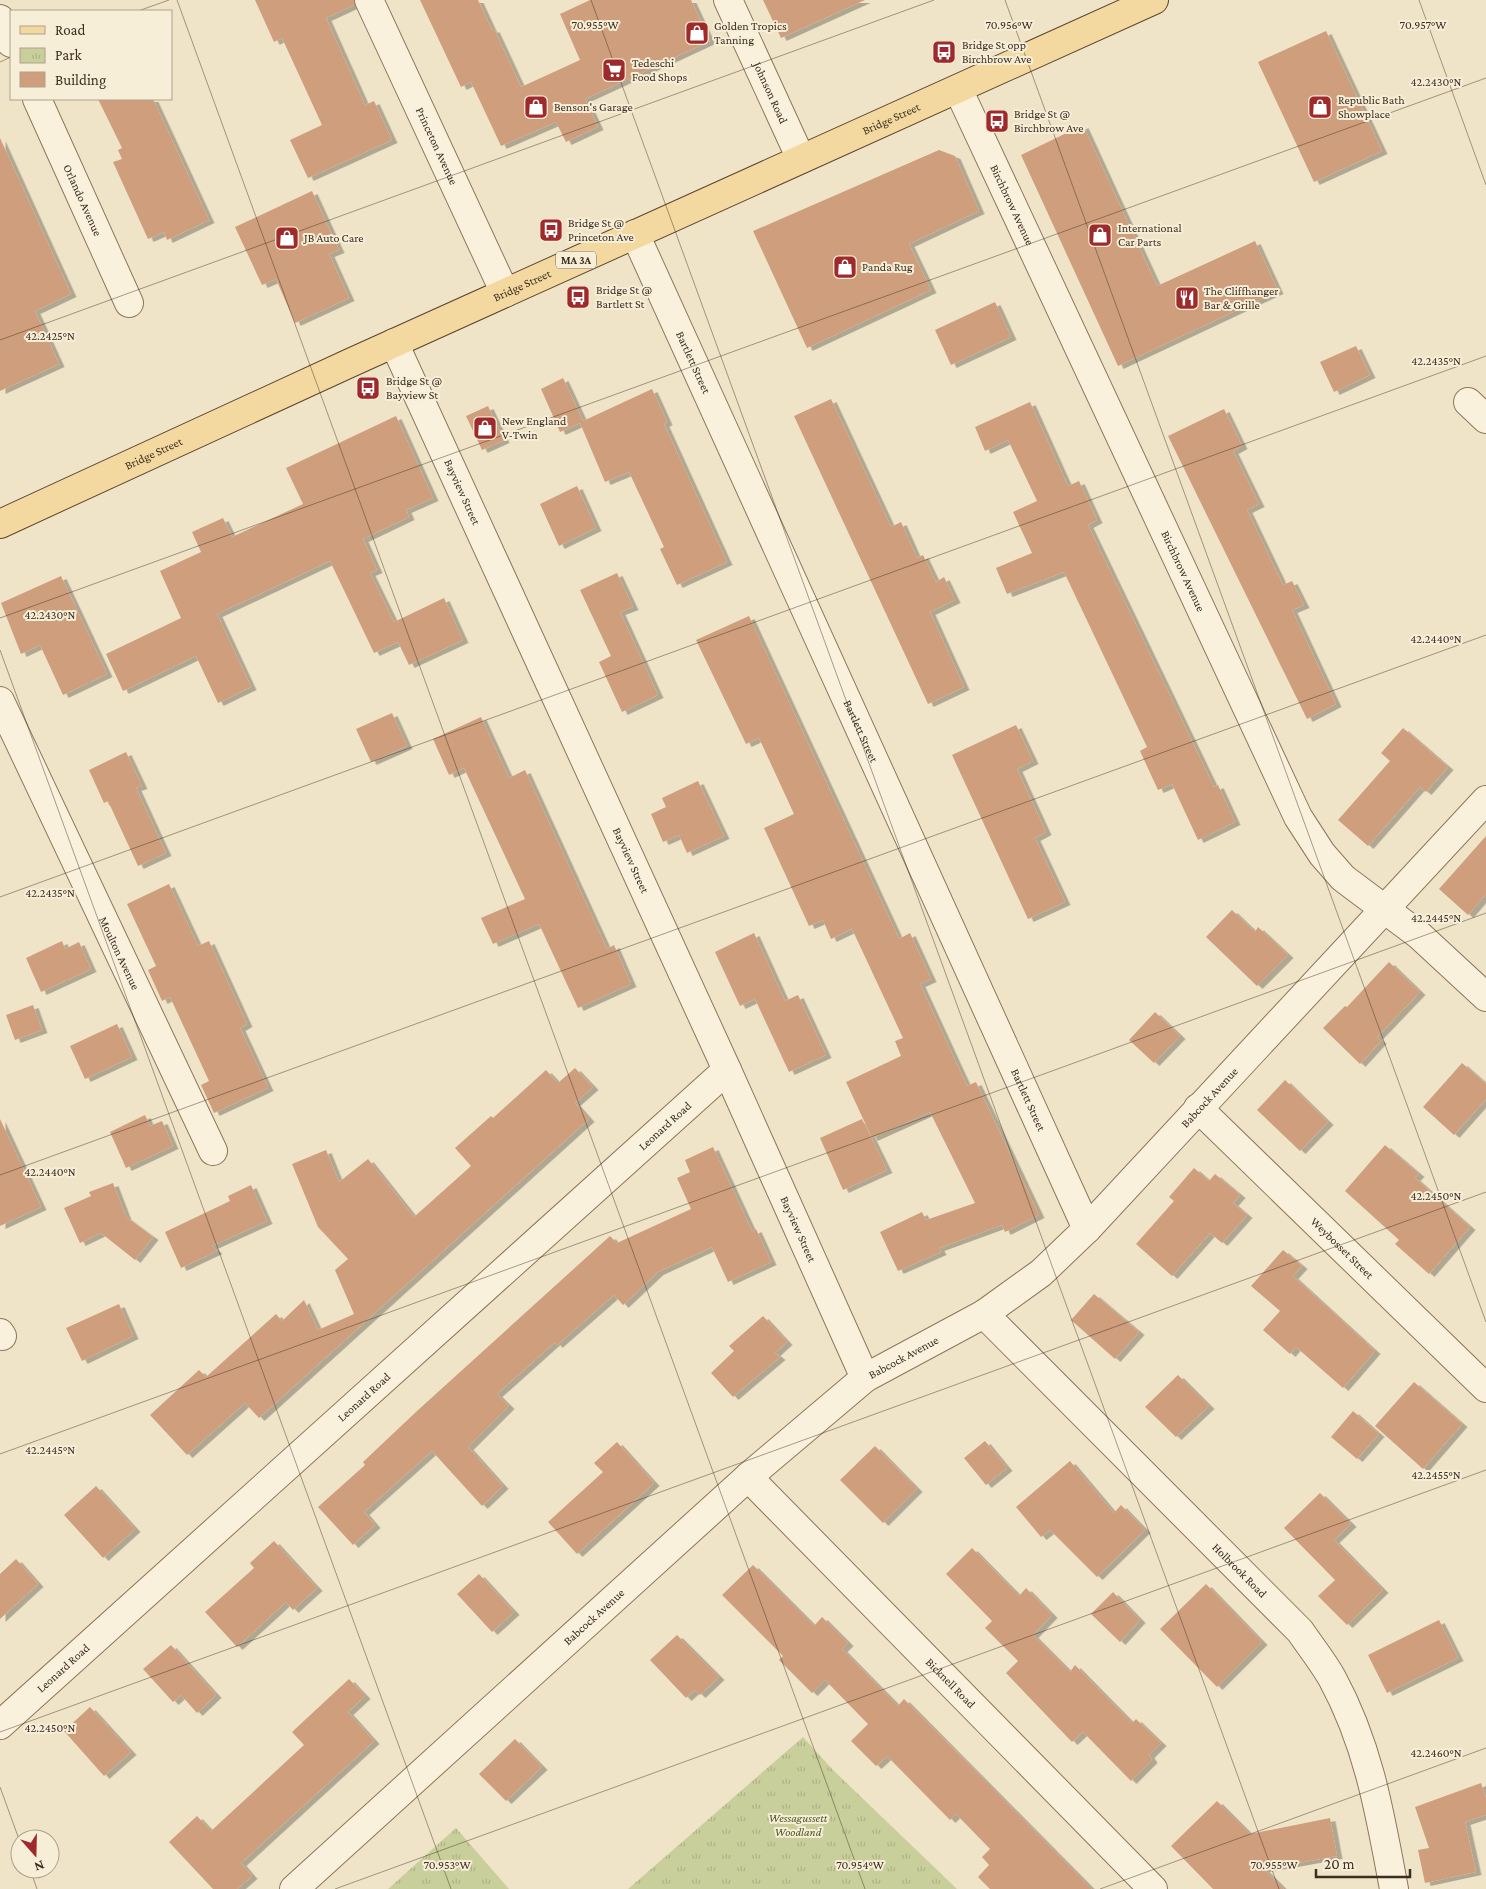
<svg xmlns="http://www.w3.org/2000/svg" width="1486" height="1889" viewBox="0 0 1486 1889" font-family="'Crimson Pro',serif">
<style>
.park{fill:url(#park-tufts)}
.building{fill:#cf9f7d;filter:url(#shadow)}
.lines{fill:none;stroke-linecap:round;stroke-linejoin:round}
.minor-casing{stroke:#8d765c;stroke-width:30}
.primary-casing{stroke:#5b4430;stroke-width:30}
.minor{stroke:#faf1dc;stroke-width:28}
.primary{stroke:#f3d9a0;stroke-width:28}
.ticks{fill:none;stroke:#3d2e20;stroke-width:1;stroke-opacity:0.45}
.labels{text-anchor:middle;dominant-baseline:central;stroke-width:4;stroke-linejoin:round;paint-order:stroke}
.shield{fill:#f7eed8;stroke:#756857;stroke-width:1}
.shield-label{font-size:11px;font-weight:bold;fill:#3d2e20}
.poi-label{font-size:12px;fill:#3d2e20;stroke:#f7eed8;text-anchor:start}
.street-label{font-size:12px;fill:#3d2e20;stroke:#f7eed8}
.park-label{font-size:12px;font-style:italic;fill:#4d5a26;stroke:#f7eed8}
.ticks-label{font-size:12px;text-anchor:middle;fill:#3d2e20;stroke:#f7eed8;stroke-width:4;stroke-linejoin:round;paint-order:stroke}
</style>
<defs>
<pattern id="park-tufts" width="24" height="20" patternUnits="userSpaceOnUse" patternTransform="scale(1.25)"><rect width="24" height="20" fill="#c9cf9b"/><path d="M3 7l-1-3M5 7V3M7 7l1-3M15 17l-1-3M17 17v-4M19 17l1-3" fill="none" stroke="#aeb285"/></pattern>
<filter id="shadow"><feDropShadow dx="5.5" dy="3" stdDeviation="0" flood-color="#0004"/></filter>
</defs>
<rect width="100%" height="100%" fill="#f0e4c8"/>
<path class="park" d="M 803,1737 L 833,1770 L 957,1889 L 628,1889 Z
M 456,1828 L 509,1889 L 388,1889 Z"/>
<path class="building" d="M 255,0 L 354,0 L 354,5 L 326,18 L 365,105 L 374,101 L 392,140 L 308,178 L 290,140 L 322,125 L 282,38 L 274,42 Z
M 420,0 L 478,0 L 492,30 L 494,29 L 521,87 L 580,60 L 560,14 L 590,0 L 691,0 L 710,41 L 585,99 L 598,127 L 566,142 L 556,122 L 501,146 L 471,82 L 461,87 Z
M 763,0 L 865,0 L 781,38 Z
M 1326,31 L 1382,151 L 1314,182 L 1258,62 Z
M 98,99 L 153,99 L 209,220 L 167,240 L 164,232 L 148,239 L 113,162 L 122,159 L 118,150 L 122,148 Z
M 1083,125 L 1157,286 L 1255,241 L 1278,291 L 1118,366 L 1021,155 Z
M 0,138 L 71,294 L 35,311 L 59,364 L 0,391 Z
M 939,150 L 955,156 L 979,211 L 909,244 L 931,290 L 807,348 L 753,231 Z
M 312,191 L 339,250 L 329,254 L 349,298 L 295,323 L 276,279 L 262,285 L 235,227 Z
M 995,302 L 1011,337 L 951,365 L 935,330 Z
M 1356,346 L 1370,375 L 1334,392 L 1320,362 Z
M 563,378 L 583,421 L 652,389 L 667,422 L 664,424 L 727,562 L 677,585 L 660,549 L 664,547 L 629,472 L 605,482 L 580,423 L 560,432 L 541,389 Z
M 831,399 L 891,527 L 901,522 L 917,558 L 923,555 L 936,582 L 944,577 L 955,600 L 930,612 L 964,687 L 928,704 L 794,416 Z
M 1030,402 L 1068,486 L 1079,481 L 1097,520 L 1088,525 L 1214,787 L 1218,785 L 1235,822 L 1198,840 L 1172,784 L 1158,790 L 1140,751 L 1147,747 L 1064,572 L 1007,594 L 996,568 L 1032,553 L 1013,512 L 1037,501 L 1008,440 L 985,451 L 975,427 Z
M 488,406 L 504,440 L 482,450 L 466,416 Z
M 1224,409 L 1242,446 L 1233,451 L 1259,504 L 1247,510 L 1283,585 L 1292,581 L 1304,605 L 1292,610 L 1336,704 L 1307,719 L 1168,436 Z
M 396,416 L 433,498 L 406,510 L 409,517 L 363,539 L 377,570 L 370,573 L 394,622 L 444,598 L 463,640 L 409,665 L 398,642 L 374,653 L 330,561 L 217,614 L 251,687 L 218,703 L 196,656 L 123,691 L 106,654 L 181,618 L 160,571 L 201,552 L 192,532 L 223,518 L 232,537 L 303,504 L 286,468 Z
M 577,486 L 596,528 L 559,546 L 540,504 Z
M 617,573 L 633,607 L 620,612 L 658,695 L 622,712 L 599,662 L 611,656 L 580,590 Z
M 61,576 L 107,674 L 63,695 L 40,645 L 21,654 L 1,603 Z
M 749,616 L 899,939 L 910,933 L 931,979 L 920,984 L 967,1086 L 976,1082 L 1039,1215 L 1005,1232 L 1002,1225 L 939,1248 L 941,1252 L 898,1271 L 880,1232 L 922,1212 L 926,1220 L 975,1203 L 930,1112 L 872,1138 L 846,1082 L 901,1056 L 895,1041 L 903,1038 L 852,929 L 831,939 L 823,920 L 809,926 L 764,828 L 794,814 L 759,738 L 746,744 L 696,640 Z
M 392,713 L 407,746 L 371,762 L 356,729 Z
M 481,717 L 509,778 L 525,770 L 607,949 L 614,945 L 631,984 L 578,1008 L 539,924 L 493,944 L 481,918 L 525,899 L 464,768 L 449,775 L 433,739 Z
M 1016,725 L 1033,761 L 1017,769 L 1046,832 L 1035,838 L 1065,902 L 1028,919 L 952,755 Z
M 1403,728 L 1448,767 L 1426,792 L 1420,787 L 1368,846 L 1338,820 L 1390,761 L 1381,753 Z
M 126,752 L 142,786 L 136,788 L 166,853 L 138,866 L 108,801 L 104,803 L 89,770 Z
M 698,781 L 724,836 L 687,853 L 679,835 L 663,842 L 651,814 L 666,807 L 662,798 Z
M 1486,836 L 1486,894 L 1468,915 L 1439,889 Z
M 169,884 L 198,946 L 209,941 L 247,1024 L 240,1028 L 268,1088 L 214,1113 L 201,1085 L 209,1081 L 170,997 L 162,1001 L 148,970 L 156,966 L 127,904 Z
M 1232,910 L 1255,932 L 1258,927 L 1288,955 L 1257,986 L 1206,937 Z
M 754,933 L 785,1001 L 798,995 L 826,1055 L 789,1072 L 755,999 L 740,1006 L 715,952 Z
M 62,941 L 65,949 L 79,942 L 91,969 L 41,992 L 26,958 Z
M 1389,962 L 1420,992 L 1377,1037 L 1381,1041 L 1360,1064 L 1323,1028 L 1345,1006 L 1347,1007 Z
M 33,1005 L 42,1030 L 15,1040 L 6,1015 Z
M 1155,1012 L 1180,1036 L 1154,1063 L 1129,1040 Z
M 117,1024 L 132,1057 L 85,1079 L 70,1046 Z
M 1462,1063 L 1486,1084 L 1486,1099 L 1454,1135 L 1423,1107 Z
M 575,1068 L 593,1087 L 575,1103 L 589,1119 L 259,1418 L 245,1403 L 187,1455 L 150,1415 L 199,1370 L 206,1377 L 276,1314 L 282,1321 L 304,1300 L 318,1330 L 354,1314 L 335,1270 L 348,1259 L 318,1227 L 292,1164 L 326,1150 L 339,1182 L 368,1159 L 414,1217 L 471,1166 L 455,1148 L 491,1116 L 493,1118 L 546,1070 L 558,1083 Z
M 1285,1080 L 1328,1122 L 1300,1151 L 1257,1110 Z
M 145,1115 L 150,1126 L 162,1121 L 173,1146 L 126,1168 L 110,1132 Z
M 0,1119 L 41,1207 L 0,1226 Z
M 862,1119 L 887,1170 L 843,1190 L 820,1138 Z
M 1385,1145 L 1419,1174 L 1415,1178 L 1470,1227 L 1429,1274 L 1395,1244 L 1399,1240 L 1345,1191 Z
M 713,1147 L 752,1231 L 756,1229 L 771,1262 L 728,1282 L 712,1247 L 658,1272 L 623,1305 L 614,1295 L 557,1345 L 555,1342 L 497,1394 L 509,1406 L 468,1447 L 503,1486 L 482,1506 L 432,1451 L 364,1512 L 375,1525 L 353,1545 L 318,1507 L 365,1465 L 363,1462 L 417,1411 L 610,1236 L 617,1243 L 691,1209 L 677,1178 L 690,1172 L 685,1160 Z
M 1194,1168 L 1209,1181 L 1215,1174 L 1240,1195 L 1233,1203 L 1247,1215 L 1222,1243 L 1210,1233 L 1172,1276 L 1136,1244 L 1174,1201 L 1169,1197 Z
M 113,1183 L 126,1217 L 153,1237 L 135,1260 L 101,1233 L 80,1243 L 64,1208 L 91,1196 L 89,1192 Z
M 251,1185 L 267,1221 L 212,1246 L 217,1251 L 181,1268 L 165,1232 L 230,1201 L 228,1196 Z
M 1283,1250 L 1302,1266 L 1293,1276 L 1375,1351 L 1343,1388 L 1296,1347 L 1290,1354 L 1263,1330 L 1280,1311 L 1251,1286 Z
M 1094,1294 L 1139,1332 L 1115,1359 L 1071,1320 Z
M 119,1304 L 133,1336 L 82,1361 L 66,1328 Z
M 763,1316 L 787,1342 L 775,1353 L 780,1357 L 733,1397 L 711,1373 L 734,1351 L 729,1346 Z
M 1178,1375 L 1209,1406 L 1176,1437 L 1145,1407 Z
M 1414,1382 L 1462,1424 L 1423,1469 L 1375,1426 Z
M 1353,1411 L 1379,1434 L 1357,1459 L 1331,1437 Z
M 985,1441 L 1007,1468 L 986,1485 L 964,1458 Z
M 617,1442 L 654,1483 L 577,1554 L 548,1522 L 603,1472 L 594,1463 Z
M 875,1446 L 917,1489 L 883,1523 L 840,1480 Z
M 1070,1461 L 1114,1513 L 1121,1505 L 1145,1530 L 1097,1577 L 1050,1530 L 1041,1537 L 1016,1507 Z
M 96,1486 L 135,1529 L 103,1558 L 64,1515 Z
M 1320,1493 L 1351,1524 L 1334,1540 L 1383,1590 L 1347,1625 L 1318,1596 L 1335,1580 L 1284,1528 Z
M 274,1541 L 317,1588 L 293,1610 L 286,1602 L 237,1647 L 205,1612 L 254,1568 L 250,1563 Z
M 972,1548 L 1019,1596 L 1026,1588 L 1052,1615 L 1033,1635 L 1070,1672 L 1075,1665 L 1132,1723 L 1136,1719 L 1161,1743 L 1149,1755 L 1152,1760 L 1131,1781 L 1083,1732 L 1072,1742 L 1006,1673 L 1018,1661 L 985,1628 L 992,1621 L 946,1574 Z
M 16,1559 L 38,1584 L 0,1619 L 0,1574 Z
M 753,1565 L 814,1626 L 822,1617 L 848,1643 L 842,1649 L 898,1706 L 904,1699 L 1092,1889 L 990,1889 L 978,1877 L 989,1865 L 982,1857 L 990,1849 L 956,1814 L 950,1820 L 887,1756 L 876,1766 L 851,1741 L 868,1724 L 825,1680 L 812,1693 L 779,1660 L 783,1656 L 722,1595 Z
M 479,1574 L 514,1612 L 492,1632 L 457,1594 Z
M 1206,1584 L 1262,1642 L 1217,1687 L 1160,1629 Z
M 1113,1592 L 1140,1620 L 1120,1642 L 1091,1614 Z
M 1439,1620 L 1458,1658 L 1387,1693 L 1368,1655 Z
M 677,1635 L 719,1677 L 700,1695 L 695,1690 L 686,1698 L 650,1660 Z
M 171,1645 L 216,1695 L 197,1713 L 181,1695 L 173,1702 L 143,1669 Z
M 349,1679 L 365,1696 L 348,1712 L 374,1741 L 241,1863 L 252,1876 L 237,1889 L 213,1889 L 169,1842 L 197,1816 L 211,1831 L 304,1745 L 292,1732 Z
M 90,1707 L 131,1752 L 104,1776 L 64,1731 Z
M 515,1739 L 542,1767 L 506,1801 L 479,1774 Z
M 1481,1783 L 1486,1798 L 1486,1815 L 1465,1822 L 1476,1872 L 1425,1883 L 1418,1850 L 1429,1848 L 1415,1807 Z
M 1217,1801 L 1250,1834 L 1330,1818 L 1337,1856 L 1264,1869 L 1284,1889 L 1213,1889 L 1171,1846 Z"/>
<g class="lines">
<g class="minor-casing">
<g id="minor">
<path id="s1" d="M 369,0 L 505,293"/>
<path id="s2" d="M 728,0 L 801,159"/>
<path d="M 0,19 L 11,43"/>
<path id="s3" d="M 958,89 L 1298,817 L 1322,854 L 1343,878 L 1419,935 L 1486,997"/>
<path id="s4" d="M 37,99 L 129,303"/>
<path id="s5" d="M 635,234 L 1087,1229"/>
<path id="s6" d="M 394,343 L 727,1070 L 865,1378"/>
<path d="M 1468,402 L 1486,419"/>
<path id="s7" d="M 0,701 L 213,1151"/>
<path id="s8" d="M 1198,1108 L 1486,1388"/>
<path id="s9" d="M 984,1314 L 1300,1631 C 1311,1647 1323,1662 1332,1678 C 1369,1746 1380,1814 1394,1889"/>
<path d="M 0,1333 L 2,1336"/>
<path id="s10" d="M 748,1477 L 1153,1889"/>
<path id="s11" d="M 0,1725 L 727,1070"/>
<path id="s12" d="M 294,1889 L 748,1477 L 865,1378 L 984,1314 L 1041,1273 L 1087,1229 L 1486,800"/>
</g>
</g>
<g class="primary-casing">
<g id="primary">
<path id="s13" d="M 0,524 L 350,363 L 1154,0"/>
</g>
</g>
<use href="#minor" class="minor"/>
<use href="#primary" class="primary"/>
</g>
<path class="ticks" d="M 177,0 L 865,1889M 591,0 L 1279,1889M 1005,0 L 1486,1322M 1419,0 L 1486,185M 138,11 L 169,0M 0,62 L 11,57M 0,340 L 934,0M 0,618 L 1486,78M 0,650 L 451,1889M 0,897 L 1486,356M 0,1175 L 1486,635M 0,1454 L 1486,913M 0,1732 L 1486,1192M 0,1787 L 20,1842M 30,1869 L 37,1889M 335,1889 L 1486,1470M 1100,1889 L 1486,1748"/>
<defs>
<g id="shop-square" transform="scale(1.25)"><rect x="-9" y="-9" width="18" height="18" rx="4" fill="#9e2a2b" stroke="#f7eed8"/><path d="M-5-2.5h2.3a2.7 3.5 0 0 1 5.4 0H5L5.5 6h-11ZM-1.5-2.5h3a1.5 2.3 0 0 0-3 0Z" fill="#fff"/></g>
<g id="bus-square" transform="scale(1.25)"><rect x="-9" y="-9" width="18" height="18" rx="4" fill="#9e2a2b" stroke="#f7eed8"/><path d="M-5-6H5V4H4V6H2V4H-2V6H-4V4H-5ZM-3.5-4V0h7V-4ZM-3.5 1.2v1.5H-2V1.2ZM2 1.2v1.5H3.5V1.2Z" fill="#fff"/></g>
<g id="supermarket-square" transform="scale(1.25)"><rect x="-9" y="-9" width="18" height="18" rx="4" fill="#9e2a2b" stroke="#f7eed8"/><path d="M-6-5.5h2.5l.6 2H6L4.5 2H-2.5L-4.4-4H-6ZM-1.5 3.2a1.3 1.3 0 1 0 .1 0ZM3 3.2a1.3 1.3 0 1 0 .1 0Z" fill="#fff"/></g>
<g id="restaurant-square" transform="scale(1.25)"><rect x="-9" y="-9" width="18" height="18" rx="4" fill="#9e2a2b" stroke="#f7eed8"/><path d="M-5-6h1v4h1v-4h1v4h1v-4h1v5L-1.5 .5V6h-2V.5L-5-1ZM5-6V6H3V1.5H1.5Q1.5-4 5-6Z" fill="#fff"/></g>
</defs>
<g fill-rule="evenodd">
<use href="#shop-square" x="697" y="33"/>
<use href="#bus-square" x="944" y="52"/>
<use href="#supermarket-square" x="614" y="70"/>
<use href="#shop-square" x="536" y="107"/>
<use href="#shop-square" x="1320" y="107"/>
<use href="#bus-square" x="997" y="121"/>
<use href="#bus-square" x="551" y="230"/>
<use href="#shop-square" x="1100" y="235"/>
<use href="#shop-square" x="287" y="238"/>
<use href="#shop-square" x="845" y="267"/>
<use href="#bus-square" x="578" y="297"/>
<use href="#restaurant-square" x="1187" y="298"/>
<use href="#bus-square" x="368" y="388"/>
<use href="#shop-square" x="485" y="428"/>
</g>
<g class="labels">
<rect class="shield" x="556" y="251.5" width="40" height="17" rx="4"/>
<g class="shield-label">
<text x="576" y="260">MA 3A</text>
</g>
<g class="poi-label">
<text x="714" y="26">Golden Tropics<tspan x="714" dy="14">Tanning</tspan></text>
<text x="962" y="45">Bridge St opp<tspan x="962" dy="14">Birchbrow Ave</tspan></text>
<text x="632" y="63">Tedeschi<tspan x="632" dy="14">Food Shops</tspan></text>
<text x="1338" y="100">Republic Bath<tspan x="1338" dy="14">Showplace</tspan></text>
<text x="554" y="107">Benson's Garage</text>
<text x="1014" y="114">Bridge St @<tspan x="1014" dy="14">Birchbrow Ave</tspan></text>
<text x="568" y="223">Bridge St @<tspan x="568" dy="14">Princeton Ave</tspan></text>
<text x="1118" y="228">International<tspan x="1118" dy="14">Car Parts</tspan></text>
<text x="304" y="238">JB Auto Care</text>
<text x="862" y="267">Panda Rug</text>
<text x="596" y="290">Bridge St @<tspan x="596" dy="14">Bartlett St</tspan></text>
<text x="1204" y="291">The Cliffhanger<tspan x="1204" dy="14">Bar &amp; Grille</tspan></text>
<text x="386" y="381">Bridge St @<tspan x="386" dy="14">Bayview St</tspan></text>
<text x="502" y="421">New England<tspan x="502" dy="14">V-Twin</tspan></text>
</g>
<g class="street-label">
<text stroke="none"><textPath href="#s2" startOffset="102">Johnson Road</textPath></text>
<text stroke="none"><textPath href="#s13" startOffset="979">Bridge Street</textPath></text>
<text stroke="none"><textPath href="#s1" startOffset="161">Princeton Avenue</textPath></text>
<text stroke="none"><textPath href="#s4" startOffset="111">Orlando Avenue</textPath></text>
<text stroke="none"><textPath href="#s3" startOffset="128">Birchbrow Avenue</textPath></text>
<text stroke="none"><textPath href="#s13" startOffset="574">Bridge Street</textPath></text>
<text stroke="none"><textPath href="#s5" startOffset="141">Bartlett Street</textPath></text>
<text stroke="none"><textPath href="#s13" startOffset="169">Bridge Street</textPath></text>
<text stroke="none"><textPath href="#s6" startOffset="164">Bayview Street</textPath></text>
<text stroke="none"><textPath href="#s3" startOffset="532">Birchbrow Avenue</textPath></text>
<text stroke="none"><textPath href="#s5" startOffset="546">Bartlett Street</textPath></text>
<text stroke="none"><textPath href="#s6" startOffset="569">Bayview Street</textPath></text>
<text stroke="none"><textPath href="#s7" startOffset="279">Moulton Avenue</textPath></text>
<text stroke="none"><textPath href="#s12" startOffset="1215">Babcock Avenue</textPath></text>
<text stroke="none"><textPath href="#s5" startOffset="951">Bartlett Street</textPath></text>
<text stroke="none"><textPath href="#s11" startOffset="895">Leonard Road</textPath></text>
<text stroke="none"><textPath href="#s6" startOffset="974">Bayview Street</textPath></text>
<text stroke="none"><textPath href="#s8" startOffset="201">Weybosset Street</textPath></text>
<text stroke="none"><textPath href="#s12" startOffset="810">Babcock Avenue</textPath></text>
<text stroke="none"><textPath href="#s11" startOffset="490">Leonard Road</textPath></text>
<text stroke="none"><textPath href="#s9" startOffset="362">Holbrook Road</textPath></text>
<text stroke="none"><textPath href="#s12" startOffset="405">Babcock Avenue</textPath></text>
<text stroke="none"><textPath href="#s11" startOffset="85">Leonard Road</textPath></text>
<text stroke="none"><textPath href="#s10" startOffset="289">Bicknell Road</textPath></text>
</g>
<g class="park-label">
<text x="798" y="1818">Wessagussett<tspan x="798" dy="14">Woodland</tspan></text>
</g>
</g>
<g class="ticks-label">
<text x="595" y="29">70.955°W</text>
<text x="1009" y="29">70.956°W</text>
<text x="1423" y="29">70.957°W</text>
<text x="1436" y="86">42.2430°N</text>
<text x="50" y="340">42.2425°N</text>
<text x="1436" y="365">42.2435°N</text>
<text x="50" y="619">42.2430°N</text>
<text x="1436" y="643">42.2440°N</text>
<text x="50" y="897">42.2435°N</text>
<text x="1436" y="922">42.2445°N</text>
<text x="50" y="1176">42.2440°N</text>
<text x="1436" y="1200">42.2450°N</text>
<text x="50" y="1454">42.2445°N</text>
<text x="1436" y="1479">42.2455°N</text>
<text x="50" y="1732">42.2450°N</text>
<text x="1436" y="1757">42.2460°N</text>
<text x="447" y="1869">70.953°W</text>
<text x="860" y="1869">70.954°W</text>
<text x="1274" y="1869">70.955°W</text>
</g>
<rect x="10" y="10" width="162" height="90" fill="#f7eed8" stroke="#ada18e"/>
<rect x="20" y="26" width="25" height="8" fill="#f3d9a0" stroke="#ada18e"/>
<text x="55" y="35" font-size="15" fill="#3d2e20">Road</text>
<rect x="20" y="48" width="25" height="15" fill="url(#park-tufts)" stroke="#ada18e"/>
<text x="55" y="60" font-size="15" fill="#3d2e20">Park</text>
<rect x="20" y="72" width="25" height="15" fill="#cf9f7d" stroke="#ada18e"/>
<text x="55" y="85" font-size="15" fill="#3d2e20">Building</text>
<g transform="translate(35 1854) rotate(160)"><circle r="24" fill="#f7eed8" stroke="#ada18e"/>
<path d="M0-4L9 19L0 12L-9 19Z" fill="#9e2a2b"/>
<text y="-8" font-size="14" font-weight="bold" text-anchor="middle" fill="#3d2e20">N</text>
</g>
<path d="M1316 1869v8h94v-8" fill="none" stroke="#3d2e20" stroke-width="2.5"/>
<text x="1324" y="1869" font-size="15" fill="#3d2e20" stroke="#f7eed8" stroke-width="4" paint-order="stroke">20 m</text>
</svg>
